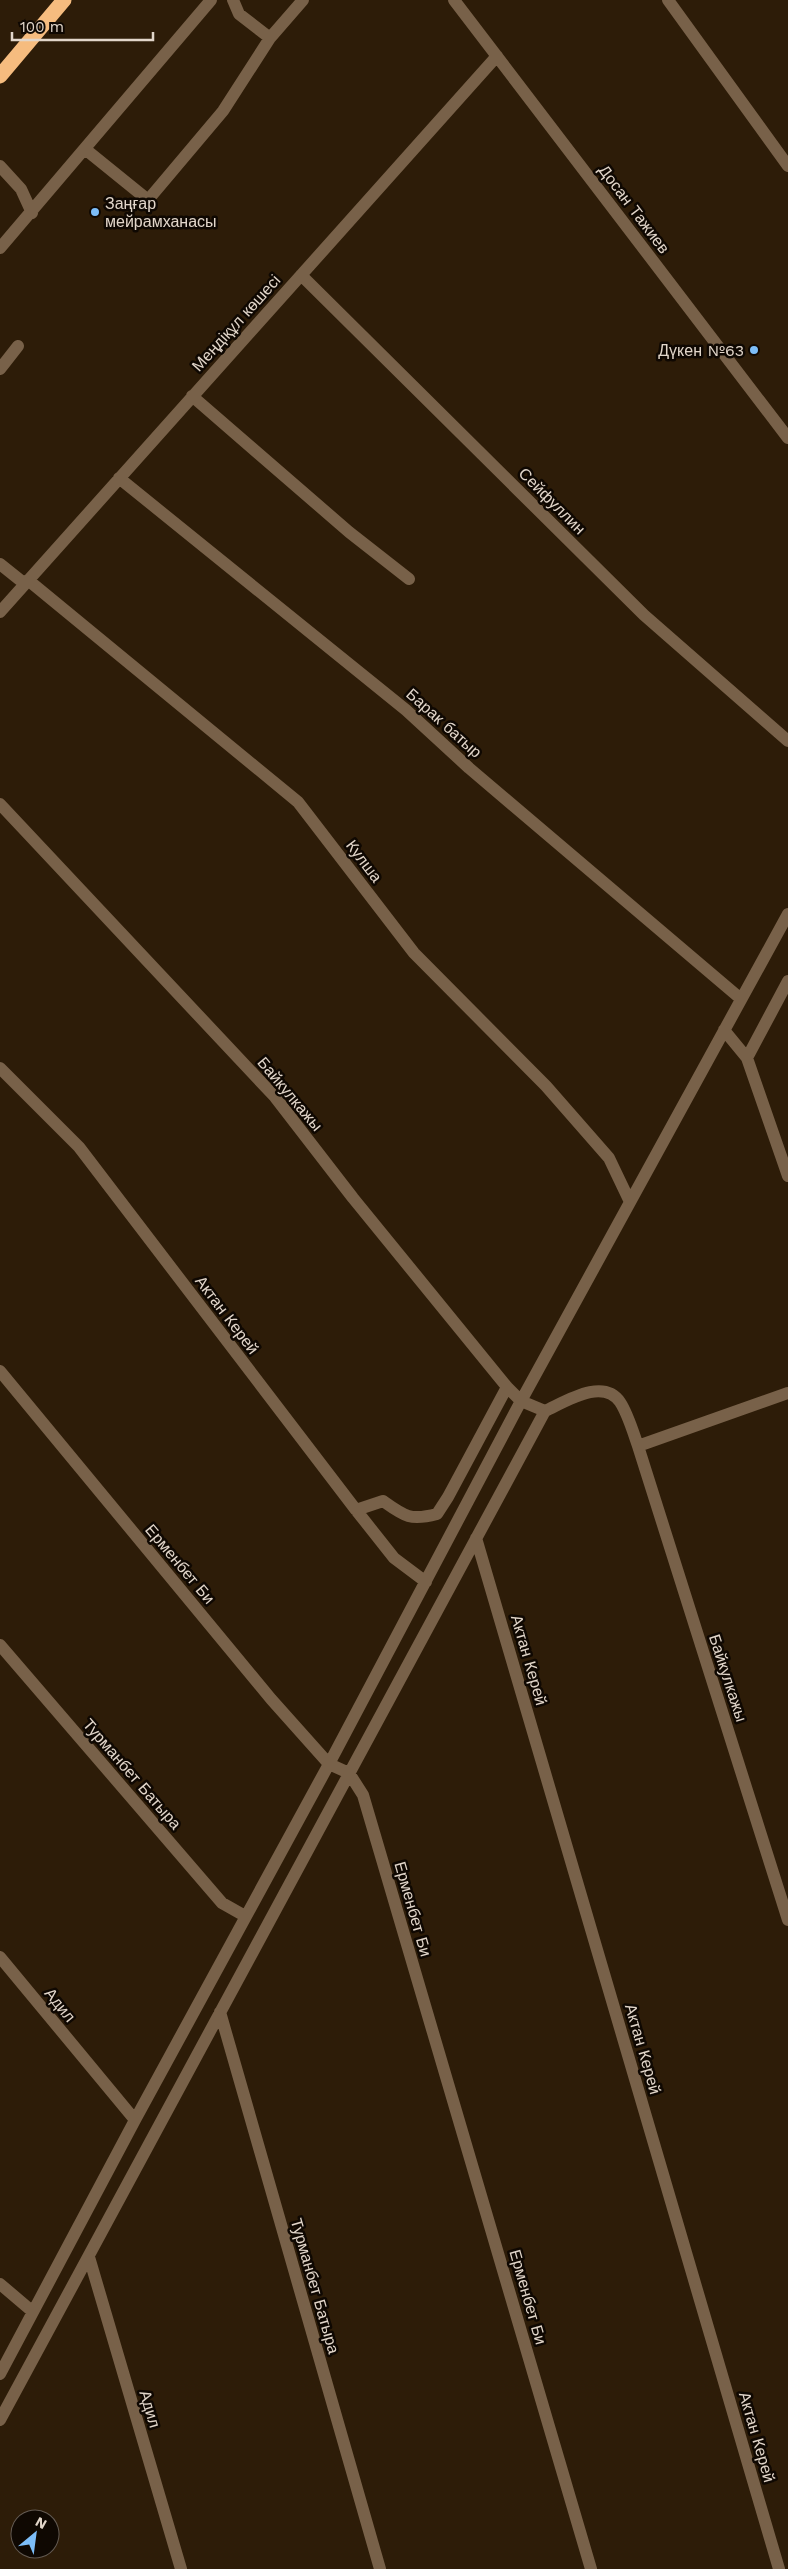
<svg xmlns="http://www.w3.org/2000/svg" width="788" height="2569" viewBox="0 0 788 2569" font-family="'Work Sans',sans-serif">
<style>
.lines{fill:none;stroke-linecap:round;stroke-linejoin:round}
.minor{stroke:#786149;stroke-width:12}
.highway{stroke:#f6bc7f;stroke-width:15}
.poi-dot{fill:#7dbef9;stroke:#0f0802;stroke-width:2}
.labels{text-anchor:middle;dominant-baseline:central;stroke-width:5;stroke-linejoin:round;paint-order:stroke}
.poi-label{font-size:16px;fill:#e2d6ca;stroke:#0f0802;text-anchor:start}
.street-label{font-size:16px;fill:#e2d6ca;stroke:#0f0802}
</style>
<rect width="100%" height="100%" fill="#2d1c08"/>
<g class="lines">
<path class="minor" d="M 233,0 L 239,14 L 270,38
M 454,0 L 788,438
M 668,0 L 788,166
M 85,149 L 148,200 L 223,111 L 270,38 L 303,0
M 0,166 L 21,189 L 32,213
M 0,248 L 211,0
M 301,275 L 644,615 L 788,741
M 0,369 L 18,346
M 192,396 L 349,532 L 409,579
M 119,478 L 406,710 L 469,768 L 741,999
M 0,564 L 25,584
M 28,580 L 298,802 L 414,953 L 546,1086 L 609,1158 L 630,1202
M 0,612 L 497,56
M 0,804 L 275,1097 L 353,1198 L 507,1387 L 521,1401 L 545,1411
M 724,1030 L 747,1058 L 788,1176
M 747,1058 L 788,981
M 0,1068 L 79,1147 L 356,1510 L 394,1558 L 426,1582
M 0,1371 L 271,1699 L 329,1764 L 349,1773 L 363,1795 L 591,2569
M 638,1446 L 788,1393
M 356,1510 L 383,1501 C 404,1516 410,1521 437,1514 L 448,1497 L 507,1387
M 476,1538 L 779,2569
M 0,1645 L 222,1903 L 245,1916
M 0,1957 L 135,2120
M 220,2012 L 380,2569
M 89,2257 L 181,2569
M 0,2284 L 33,2312
M 0,2374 L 135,2120 L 329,1764 L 521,1401 L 788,914
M 0,2420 L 545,1411 C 565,1402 603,1377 620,1402 C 628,1414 633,1432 638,1446 L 788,1920"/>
<path class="highway" d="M 0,76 L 64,0"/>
</g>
<g class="poi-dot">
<circle cx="95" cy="212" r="5"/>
<circle cx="754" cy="350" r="5"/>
</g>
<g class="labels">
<g class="poi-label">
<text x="105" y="203">Заңғар<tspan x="105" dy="18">мейрамханасы</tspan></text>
<text x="744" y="350" text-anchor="end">Дүкен №63</text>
</g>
<g class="street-label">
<text transform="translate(634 209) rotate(53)">Досан Тажиев</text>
<text transform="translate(236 323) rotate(-48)">Меңдіқұл көшесі</text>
<text transform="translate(552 501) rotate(45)">Сейфуллин</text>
<text transform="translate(444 723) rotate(42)">Барак батыр</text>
<text transform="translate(364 861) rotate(53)">Кулша</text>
<text transform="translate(290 1094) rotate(50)">Байкулкажы</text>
<text transform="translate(227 1315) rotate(53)">Актан Керей</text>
<text transform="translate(180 1564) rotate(50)">Ерменбет Би</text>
<text transform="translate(529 1660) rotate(74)">Актан Керей</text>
<text transform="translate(728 1678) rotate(72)">Байкулкажы</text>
<text transform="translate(132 1774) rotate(49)">Турманбет Батыра</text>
<text transform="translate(413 1909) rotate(74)">Ерменбет Би</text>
<text transform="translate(60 2005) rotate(51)">Адил</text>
<text transform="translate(643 2049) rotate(74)">Актан Керей</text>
<text transform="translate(315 2286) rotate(74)">Турманбет Батыра</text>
<text transform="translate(528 2297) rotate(74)">Ерменбет Би</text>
<text transform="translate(150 2409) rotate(73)">Адил</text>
<text transform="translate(757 2437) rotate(74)">Актан Керей</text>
</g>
</g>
<g transform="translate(35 2534) rotate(29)"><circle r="24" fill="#0f0802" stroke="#635a52"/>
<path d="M0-4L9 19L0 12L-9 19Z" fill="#7dbef9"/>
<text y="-8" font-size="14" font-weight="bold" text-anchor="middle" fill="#e2d6ca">N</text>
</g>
<path d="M12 32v8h141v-8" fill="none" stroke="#e2d6ca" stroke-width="2.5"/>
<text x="20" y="32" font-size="15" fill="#e2d6ca" stroke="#0f0802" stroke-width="4" paint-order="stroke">100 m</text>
</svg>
